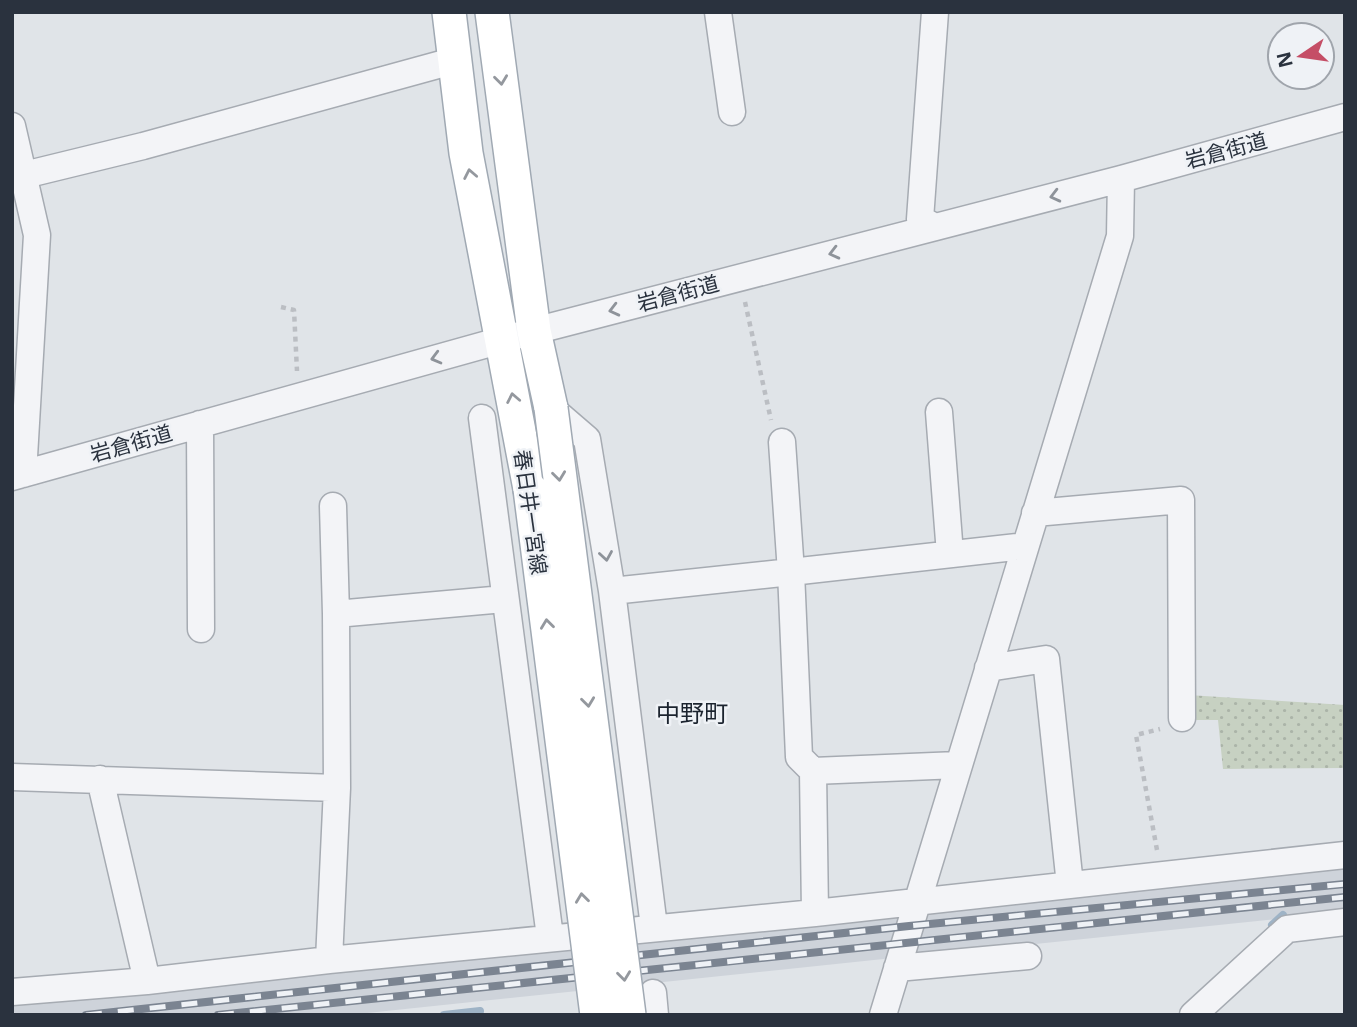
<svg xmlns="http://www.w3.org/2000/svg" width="1357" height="1027" viewBox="0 0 1357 1027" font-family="'Noto Sans','Noto Sans JP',sans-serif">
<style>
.built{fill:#ced3da}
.grass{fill:url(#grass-dots)}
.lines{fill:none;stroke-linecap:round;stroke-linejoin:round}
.stream{stroke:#9eb3c6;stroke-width:8}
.minor-casing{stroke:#a6abb2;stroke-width:29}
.major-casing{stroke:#a0a9b3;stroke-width:36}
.path{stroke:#bbbec3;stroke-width:4.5;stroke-dasharray:5 5;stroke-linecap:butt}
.minor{stroke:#f3f4f7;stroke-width:26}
.major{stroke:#fff;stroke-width:33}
.rail-casing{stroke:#7b8491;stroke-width:8}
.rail{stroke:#eff2f6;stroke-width:5;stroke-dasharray:16;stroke-linecap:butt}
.major-bridge-casing{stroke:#a0a9b3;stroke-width:36;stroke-linecap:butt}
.major-bridge{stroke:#fff;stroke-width:33}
.oneway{stroke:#94989e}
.oneway2{stroke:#8e939a}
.labels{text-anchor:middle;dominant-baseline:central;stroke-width:5;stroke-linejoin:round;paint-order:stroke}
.street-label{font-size:21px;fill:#2a323e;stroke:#eff2f6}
.quarter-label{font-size:24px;fill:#1c242f;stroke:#eff2f6}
</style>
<defs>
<pattern id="grass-dots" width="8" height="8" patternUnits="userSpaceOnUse" patternTransform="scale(1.75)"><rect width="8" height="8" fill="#c7d1c2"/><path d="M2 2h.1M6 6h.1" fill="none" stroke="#abb4a8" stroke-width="1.8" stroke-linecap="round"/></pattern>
</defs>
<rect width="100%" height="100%" fill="#e0e4e8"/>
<path class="built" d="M 1345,866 L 1345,912 L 908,957 L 921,910 Z
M 906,914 L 893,958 L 348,1015 L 12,1015 L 12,1006 Z"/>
<path class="grass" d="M 1188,695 L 1345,705 L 1345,768 L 1223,769 L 1218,720 L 1188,720 Z"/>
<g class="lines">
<path class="stream" d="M 1272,925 L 1283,915
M 444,1015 L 480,1011"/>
<g class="minor-casing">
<path id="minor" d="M 718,12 L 732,112
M 935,12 L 920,219 L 935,227
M 12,126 L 37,235 L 23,474
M 12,178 L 143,146 L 456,60
M 551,408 L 587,439 L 612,591 L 654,927
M 939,412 L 950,554
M 482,418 L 550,937
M 200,424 L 201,629
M 782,442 L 791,572 L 1025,546
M 12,477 L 534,331 L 1121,179 L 1345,117
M 333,506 L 336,614
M 1035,513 L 1181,500 L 1182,718
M 612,591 L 791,572 L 799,757 L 813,771 L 815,913
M 988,668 L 1046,659 L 1070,885
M 813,771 L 958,765
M 12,777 L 337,788
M 100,779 L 147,981
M 329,960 L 815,913 L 1345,855
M 897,968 L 1028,956
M 12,992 L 147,981 L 329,960 L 337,788 L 336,614 L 504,599
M 653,993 L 655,1015
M 883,1015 L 1120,236 L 1121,179
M 1193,1015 L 1287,929 L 1345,922"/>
</g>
<g class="major-casing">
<path id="major" d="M 449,12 L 466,153 L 530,489
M 492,12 L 534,331 L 551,408"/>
</g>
<path class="path" d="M 745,302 L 771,420
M 281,307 L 294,310 L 297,371
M 1157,850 L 1136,735 L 1160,729"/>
<use href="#minor" class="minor"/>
<use href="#major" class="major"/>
<g class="rail-casing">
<path id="rail" d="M 86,1015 L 909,926 L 1345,884
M 218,1015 L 1345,897"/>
</g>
<use href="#rail" class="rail"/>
<g class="major-bridge-casing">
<path id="major-bridge" d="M 551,408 L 629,1015
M 530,489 L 597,1015"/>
</g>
<use href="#major-bridge" class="major-bridge"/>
</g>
<defs><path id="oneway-chevron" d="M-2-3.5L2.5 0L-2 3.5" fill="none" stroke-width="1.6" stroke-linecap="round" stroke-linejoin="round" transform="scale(1.75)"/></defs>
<g class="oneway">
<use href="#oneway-chevron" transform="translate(501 80) rotate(83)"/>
<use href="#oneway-chevron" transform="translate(470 174) rotate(-101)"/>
<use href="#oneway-chevron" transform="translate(513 398) rotate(-101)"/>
<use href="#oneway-chevron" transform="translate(559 476) rotate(83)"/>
<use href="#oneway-chevron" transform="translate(547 624) rotate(-97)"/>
<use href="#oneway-chevron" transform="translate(588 702) rotate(83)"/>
<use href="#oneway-chevron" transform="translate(582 898) rotate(-97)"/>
<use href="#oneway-chevron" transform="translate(624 976) rotate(83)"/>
</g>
<g class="oneway2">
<use href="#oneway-chevron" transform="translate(1055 196) rotate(166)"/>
<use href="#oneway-chevron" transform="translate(834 253) rotate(166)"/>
<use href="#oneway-chevron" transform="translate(614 310) rotate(166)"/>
<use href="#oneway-chevron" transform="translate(436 358) rotate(165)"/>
<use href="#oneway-chevron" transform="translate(606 556) rotate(81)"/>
</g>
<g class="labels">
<g class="street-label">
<text transform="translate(1226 150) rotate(-15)">岩倉街道</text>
<text transform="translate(678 293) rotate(-15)">岩倉街道</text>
<text transform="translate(131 443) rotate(-16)">岩倉街道</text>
<text transform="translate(531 512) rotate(82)">春日井一宮線</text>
</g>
<g class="quarter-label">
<text x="692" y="712">中野町</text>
</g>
</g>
<rect width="1357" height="1027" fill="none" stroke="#2a323e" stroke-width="28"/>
<g transform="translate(1301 56) rotate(257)"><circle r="33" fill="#eff2f6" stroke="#a0a5ac" stroke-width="2"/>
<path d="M0-5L12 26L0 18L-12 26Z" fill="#c54e66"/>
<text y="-10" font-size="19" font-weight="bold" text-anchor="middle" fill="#2a323e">N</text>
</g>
</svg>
